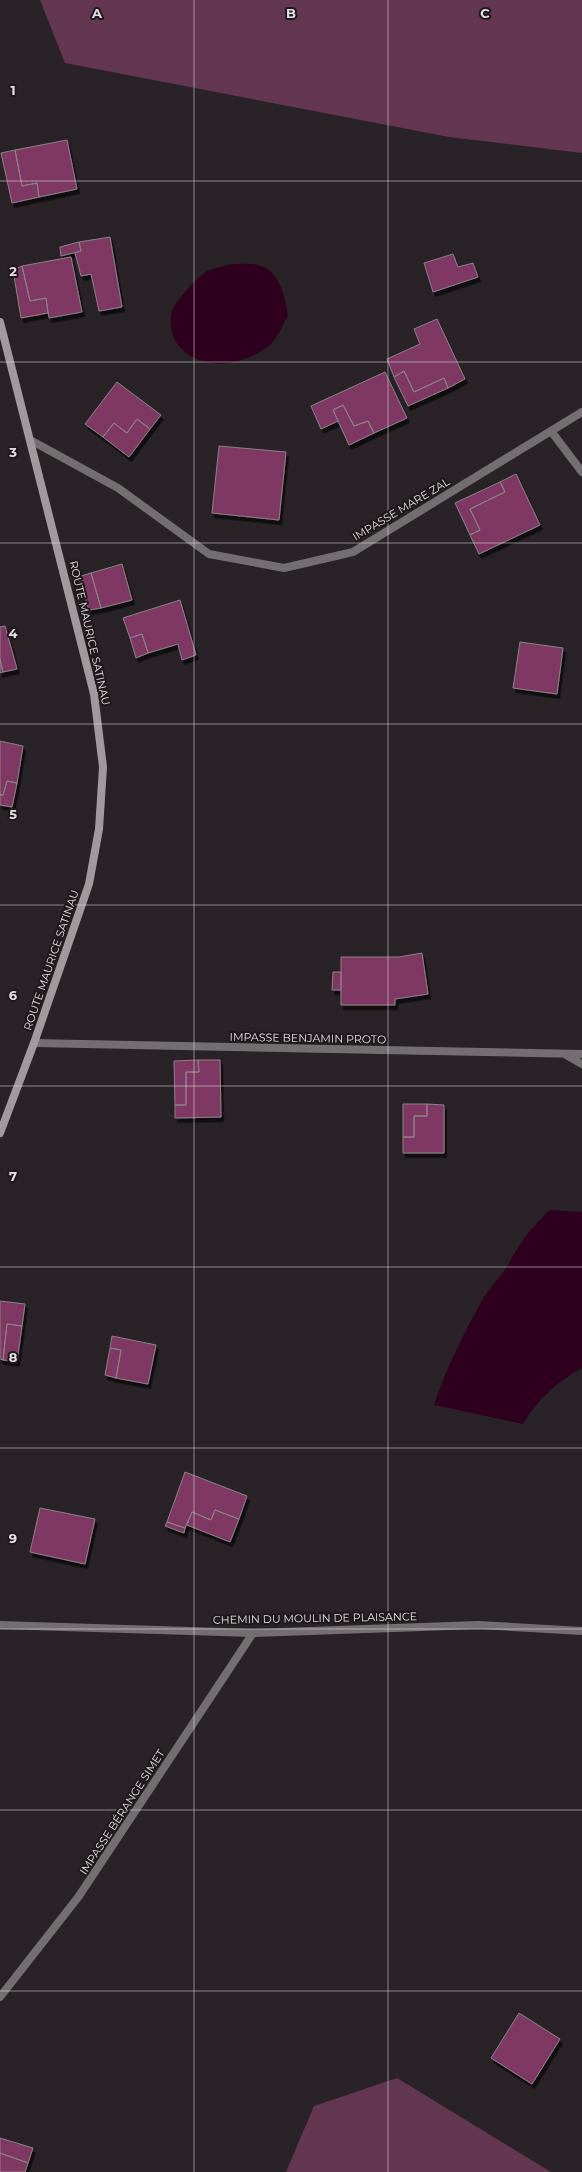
<svg xmlns="http://www.w3.org/2000/svg" width="582" height="2172" viewBox="0 0 582 2172" font-family="Montserrat,sans-serif">
<style>
.green{fill:#633750}
.water{fill:#2e001e}
.building{fill:#7e3963;stroke:#8b8287;filter:url(#shadow)}
.lines{fill:none;stroke-linecap:round;stroke-linejoin:round}
.service{stroke:#736f71;stroke-width:8}
.minor{stroke:#736f71;stroke-width:8}
.secondary{stroke:#a09a9d;stroke-width:8}
.grid{fill:none;stroke:#e4dfe2;stroke-width:1;stroke-opacity:0.55}
.labels{text-anchor:middle;dominant-baseline:central;stroke-width:4;stroke-linejoin:round;paint-order:stroke}
.street-label{font-size:11px;fill:#e4dfe2;stroke:#1f191c}
.grid-label{font-size:13px;text-anchor:middle;font-weight:bold;fill:#e4dfe2;stroke:#1f191c;stroke-width:4;stroke-linejoin:round;paint-order:stroke}
</style>
<defs>
<filter id="shadow"><feDropShadow dx="2.5" dy="4.5" stdDeviation="0" flood-color="#0009"/></filter>
</defs>
<rect width="100%" height="100%" fill="#292226"/>
<path class="green" d="M 40,0 L 582,0 L 582,153 L 449,137 L 65,63 Z
M 397,2078 L 551,2172 L 286,2172 L 314,2106 Z"/>
<path class="water" d="M 233,264 C 241,264 250,263 258,265 C 280,270 285,297 288,316 C 283,324 278,337 271,344 C 263,352 249,358 238,361 C 207,370 167,355 171,316 C 172,304 194,281 204,273 C 211,268 224,266 233,264 Z
M 550,1210 L 582,1212 L 582,1368 C 558,1381 536,1401 523,1424 L 434,1405 C 446,1368 465,1331 484,1297 C 491,1286 501,1277 508,1265 C 521,1241 529,1230 550,1210 Z"/>
<path class="building" d="M 67,140 L 77,189 L 39,197 L 37,183 L 22,186 L 15,150 Z
M 15,150 L 22,186 L 37,183 L 39,197 L 12,203 L 1,153 Z
M 110,237 L 122,307 L 99,311 L 91,274 L 81,276 L 75,253 L 81,251 L 79,242 Z
M 79,242 L 81,251 L 61,256 L 60,247 Z
M 453,254 L 458,267 L 473,263 L 478,277 L 433,292 L 424,263 Z
M 71,257 L 82,312 L 49,318 L 46,298 L 30,301 L 22,266 Z
M 22,266 L 30,301 L 46,298 L 48,313 L 21,318 L 13,270 Z
M 437,319 L 465,379 L 448,388 L 444,378 L 414,392 L 404,371 L 394,377 L 387,359 L 420,344 L 414,329 Z
M 404,371 L 414,392 L 444,378 L 448,388 L 408,406 L 394,377 Z
M 385,372 L 407,418 L 374,433 L 368,421 L 354,426 L 343,405 L 333,410 L 338,421 L 321,429 L 311,406 Z
M 117,382 L 161,415 L 150,429 L 137,419 L 127,433 L 114,423 L 103,437 L 85,424 Z
M 343,405 L 354,426 L 368,421 L 374,433 L 349,445 L 333,410 Z
M 137,419 L 150,429 L 129,457 L 103,437 L 114,423 L 127,433 Z
M 219,446 L 286,452 L 279,520 L 212,513 Z
M 516,474 L 540,525 L 479,554 L 470,535 L 480,530 L 470,509 L 505,492 L 500,482 Z
M 500,482 L 505,492 L 470,509 L 480,530 L 470,535 L 455,503 Z
M 122,564 L 132,600 L 101,608 L 91,573 Z
M 91,573 L 101,608 L 89,610 L 78,577 Z
M 180,600 L 196,655 L 182,660 L 178,644 L 148,653 L 142,634 L 130,638 L 123,618 Z
M 5,626 L 17,669 L 3,672 L 0,659 L 0,627 Z
M 142,634 L 148,653 L 136,658 L 130,638 Z
M 520,642 L 563,648 L 557,694 L 513,688 Z
M 0,659 L 3,672 L 0,673 Z
M 0,741 L 23,746 L 17,783 L 7,781 L 3,795 L 0,795 Z
M 7,781 L 17,783 L 12,807 L 0,805 L 0,795 L 3,795 Z
M 422,953 L 428,994 L 395,999 L 395,1005 L 341,1005 L 341,957 L 399,957 Z
M 333,972 L 341,972 L 341,990 L 332,990 Z
M 198,1060 L 199,1072 L 186,1072 L 186,1105 L 175,1105 L 174,1061 Z
M 198,1060 L 220,1060 L 221,1117 L 175,1118 L 175,1105 L 186,1105 L 186,1072 L 199,1072 Z
M 403,1104 L 427,1104 L 427,1116 L 414,1116 L 414,1137 L 403,1137 Z
M 427,1104 L 444,1105 L 444,1153 L 403,1153 L 403,1137 L 414,1137 L 414,1116 L 427,1116 Z
M 0,1301 L 25,1304 L 22,1326 L 7,1324 L 3,1360 L 0,1359 Z
M 7,1324 L 22,1326 L 17,1362 L 3,1360 Z
M 112,1336 L 156,1345 L 148,1384 L 116,1378 L 121,1350 L 110,1348 Z
M 110,1348 L 121,1350 L 116,1378 L 105,1375 Z
M 185,1472 L 247,1496 L 239,1519 L 215,1510 L 211,1520 L 192,1512 L 185,1528 L 167,1522 Z
M 40,1508 L 95,1519 L 85,1564 L 30,1552 Z
M 215,1510 L 239,1519 L 230,1542 L 187,1525 L 192,1512 L 211,1520 Z
M 167,1522 L 185,1528 L 184,1533 L 165,1526 Z
M 519,2013 L 560,2039 L 532,2084 L 491,2058 Z
M 0,2138 L 33,2148 L 28,2163 L 0,2153 Z
M 0,2153 L 28,2163 L 25,2172 L 0,2172 Z"/>
<g class="lines">
<path class="service" d="M 0,1997 L 79,1896 L 253,1633"/>
<path class="minor" d="M 551,431 L 582,472
M 32,441 L 118,488 L 209,554 L 284,568 L 353,552 L 582,412
M 34,1043 L 582,1054
M 566,1055 L 582,1064
M 0,1625 L 253,1633 L 478,1625 L 582,1631"/>
<path class="secondary" d="M 0,322 L 94,694 L 103,767 L 99,829 L 89,884 L 34,1043 L 0,1133"/>
</g>
<path class="grid" d="M 194,0 L 194,2172M 388,0 L 388,2172M 0,181 L 582,181M 0,362 L 582,362M 0,543 L 582,543M 0,724 L 582,724M 0,905 L 582,905M 0,1086 L 582,1086M 0,1267 L 582,1267M 0,1448 L 582,1448M 0,1629 L 582,1629M 0,1810 L 582,1810M 0,1991 L 582,1991"/>
<g class="labels">
<g class="street-label">
<text transform="translate(401 509) rotate(-31)">IMPASSE MARE ZAL</text>
<text transform="translate(90 633) rotate(77)">ROUTE MAURICE SATINAU</text>
<text transform="translate(51 960) rotate(-71)">ROUTE MAURICE SATINAU</text>
<text transform="translate(308 1038) rotate(1)">IMPASSE BENJAMIN PROTO</text>
<text transform="translate(315 1618) rotate(-1)">CHEMIN DU MOULIN DE PLAISANCE</text>
<text transform="translate(122 1812) rotate(-57)">IMPASSE BÉRANGE SIMET</text>
</g>
</g>
<g class="grid-label">
<text x="97" y="18">A</text>
<text x="291" y="18">B</text>
<text x="485" y="18">C</text>
<text x="13" y="95">1</text>
<text x="13" y="276">2</text>
<text x="13" y="457">3</text>
<text x="13" y="638">4</text>
<text x="13" y="819">5</text>
<text x="13" y="1000">6</text>
<text x="13" y="1181">7</text>
<text x="13" y="1362">8</text>
<text x="13" y="1543">9</text>
</g>
</svg>
